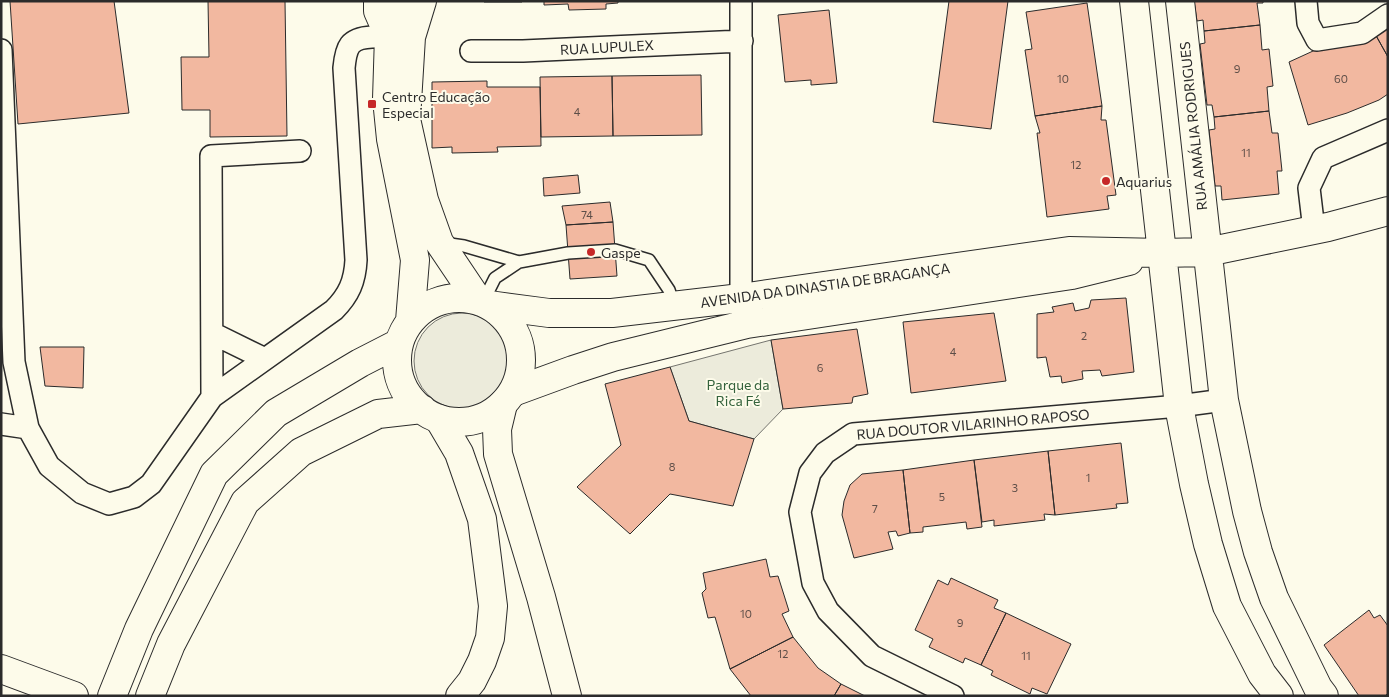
<svg xmlns="http://www.w3.org/2000/svg" width="1389" height="697" viewBox="0 0 1389 697" font-family="Commissioner,sans-serif">
<style>
.green{fill:#ecebdb;stroke:#74746e}
.building{fill:#f2b8a0;stroke:#2b2b2b}
.lines{fill:none;stroke-linecap:round;stroke-linejoin:round}
.service-casing{stroke:#2b2b2b;stroke-width:14}
.minor-casing{stroke:#2b2b2b;stroke-width:24}
.tertiary-casing{stroke:#2b2b2b;stroke-width:30}
.primary-casing{stroke:#2b2b2b;stroke-width:30}
.trunk-casing{stroke:#2b2b2b;stroke-width:30}
.service{stroke:#fdfbea;stroke-width:11}
.minor{stroke:#fdfbea;stroke-width:21}
.tertiary{stroke:#fdfbea;stroke-width:28}
.primary{stroke:#fdfbea;stroke-width:28}
.trunk{stroke:#fdfbea;stroke-width:28}
.poi-dot{fill:#c62828;stroke:#fdfbea;stroke-width:2}
.labels{text-anchor:middle;dominant-baseline:central;stroke-width:4;stroke-linejoin:round;paint-order:stroke}
.number-label{font-size:11px;fill:#5d4e48}
.street-label{font-size:14px;fill:#2b2b2b;stroke:#fdfbea}
.poi-label{font-size:14px;fill:#2b2b2b;stroke:#fdfbea;text-anchor:start}
.park-label{font-size:14px;fill:#34623c;stroke:#fdfbea}
</style>
<rect width="100%" height="100%" fill="#fdfbea"/>
<path class="green" d="M414 361a48 48 0 1 1 96 0a48 48 0 1 1-96 0Z
M 771,340 L 783,409 L 754,439 L 689,421 L 670,367 Z"/>
<path class="building" d="M 10,1 L 114,1 L 129,113 L 18,124 Z
M 208,1 L 285,1 L 287,136 L 210,137 L 210,110 L 182,110 L 181,57 L 209,57 Z
M 484,1 L 522,1 L 522,2 L 484,2 Z
M 544,1 L 618,1 L 618,3 L 606,4 L 606,9 L 569,10 L 568,4 L 544,5 Z
M 949,1 L 1008,1 L 991,129 L 933,122 Z
M 1194,1 L 1263,1 L 1263,3 L 1257,3 L 1260,25 L 1204,31 L 1203,20 L 1197,21 Z
M 1087,3 L 1102,106 L 1035,116 L 1025,50 L 1032,49 L 1026,12 Z
M 829,10 L 837,83 L 811,85 L 811,80 L 785,82 L 778,15 Z
M 1388,20 L 1388,57 L 1374,32 Z
M 1260,25 L 1262,50 L 1269,49 L 1273,86 L 1267,87 L 1269,111 L 1214,117 L 1212,105 L 1207,105 L 1200,44 L 1205,43 L 1204,31 Z
M 1374,32 L 1388,57 L 1388,94 L 1379,100 L 1347,113 L 1308,125 L 1289,62 L 1324,46 Z
M 701,75 L 702,135 L 613,136 L 612,76 Z
M 612,76 L 613,136 L 541,137 L 540,77 Z
M 487,81 L 487,87 L 540,87 L 541,146 L 497,147 L 498,152 L 452,153 L 452,147 L 432,148 L 432,82 Z
M 1102,106 L 1101,120 L 1106,120 L 1116,195 L 1107,196 L 1109,209 L 1047,217 L 1037,133 L 1040,133 L 1035,116 Z
M 1269,111 L 1272,133 L 1278,133 L 1282,171 L 1277,171 L 1279,194 L 1222,200 L 1221,186 L 1215,186 L 1209,130 L 1215,129 L 1214,117 Z
M 578,175 L 580,193 L 544,196 L 543,178 Z
M 610,202 L 613,222 L 566,225 L 562,206 Z
M 613,222 L 617,276 L 570,279 L 566,225 Z
M 1126,298 L 1134,372 L 1102,376 L 1100,370 L 1082,371 L 1083,379 L 1062,383 L 1061,376 L 1050,377 L 1046,357 L 1037,358 L 1037,314 L 1054,312 L 1052,307 L 1073,303 L 1075,311 L 1089,308 L 1091,300 Z
M 994,313 L 1006,381 L 911,393 L 903,322 Z
M 857,329 L 868,394 L 853,397 L 852,403 L 783,409 L 771,340 Z
M 40,347 L 84,347 L 83,388 L 45,386 Z
M 670,367 L 689,421 L 754,439 L 733,506 L 670,494 L 630,534 L 577,487 L 621,445 L 605,384 Z
M 1121,443 L 1128,503 L 1116,504 L 1117,508 L 1055,515 L 1048,451 Z
M 1048,451 L 1055,515 L 1044,514 L 1045,520 L 994,526 L 994,520 L 982,522 L 974,460 Z
M 974,460 L 982,527 L 967,529 L 966,522 L 923,527 L 923,532 L 910,533 L 903,470 Z
M 903,470 L 910,533 L 898,536 L 896,531 L 888,532 L 893,549 L 854,558 L 842,515 L 844,501 L 850,485 L 862,474 Z
M 766,559 L 770,577 L 778,576 L 789,611 L 782,614 L 793,637 L 730,669 L 715,617 L 708,618 L 702,593 L 706,589 L 703,573 Z
M 951,578 L 998,600 L 994,608 L 1006,613 L 981,665 L 965,658 L 963,663 L 929,647 L 933,639 L 915,630 L 938,580 L 948,585 Z
M 1369,610 L 1374,618 L 1380,615 L 1388,626 L 1388,693 L 1385,696 L 1359,696 L 1324,645 Z
M 1006,613 L 1071,644 L 1047,694 L 1032,688 L 1030,694 L 991,675 L 993,671 L 981,665 Z
M 793,637 L 818,668 L 841,684 L 834,696 L 751,696 L 730,669 Z
M 841,684 L 865,696 L 834,696 Z"/>
<g class="lines">
<g class="service-casing">
<path id="service" d="M 443,243 L 464,246 L 519,262
M 483,302 L 495,278 L 519,262 L 568,253 L 615,250 L 649,260 L 669,290 L 674,305"/>
</g>
<g class="minor-casing">
<path id="minor" d="M 741,1 L 741,298
M 1306,1 L 1308,23 L 1317,40 L 1362,33 L 1388,15
M 1,50 L 14,362 L 28,428 L 49,466 L 82,493 L 109,504 L 134,497 L 151,484 L 212,397 L 334,310 C 349,295 355,281 356,260 L 344,68 C 346,47 349,38 372,37 C 382,36 393,36 404,37
M 471,51 L 523,51 L 742,41
M 1314,230 L 1309,188 L 1323,158 L 1388,130
M 212,333 L 265,359
M 212,397 L 211,156 L 300,151
M 1,424 L 28,428
M 953,696 L 872,656 L 828,611 L 813,583 L 800,512 L 810,473 L 825,453 L 853,434 L 1179,406 L 1224,400"/>
</g>
<g class="tertiary-casing">
<path id="tertiary" d="M 1134,1 L 1179,406 L 1194,484 L 1208,544 L 1227,606 L 1262,674 L 1279,696
M 1180,1 L 1224,400 L 1247,511 L 1258,552 L 1274,598 L 1318,688 L 1324,696
M 489,305 L 549,313 L 612,313 L 741,298 L 1069,251 L 1162,253 L 1207,252 L 1328,227 L 1388,211
M 513,392 L 573,370 L 613,357 L 747,324 L 1072,275 L 1129,261"/>
</g>
<g class="primary-casing">
<path id="primary" d="M 378,1 L 378,11 L 389,36
M 400,1 L 389,36 L 387,99 L 391,139 L 415,260 L 410,321
M 422,1 L 411,37 L 406,119 L 424,200 L 439,242 L 478,300
M397 360a62 62 0 1 1 124 0a62 62 0 1 1-124 0Z
M 112,696 L 139,629 L 214,474 L 276,413 L 360,363 L 399,343
M 150,696 L 171,644 L 245,502 L 301,452 L 378,414 L 422,409"/>
</g>
<g class="trunk-casing">
<path id="trunk" d="M 503,404 L 497,429 L 498,454 L 541,597 L 567,696
M 439,419 L 459,453 L 482,519 L 493,606 L 490,638 L 482,661 L 472,681 L 460,696
M 1,669 L 74,696"/>
</g>
<use href="#service" class="service"/>
<use href="#minor" class="minor"/>
<use href="#tertiary" class="tertiary"/>
<use href="#primary" class="primary"/>
<use href="#trunk" class="trunk"/>
</g>
<g class="poi-dot">
<rect x="367" y="99" width="10" height="10" rx="2.5"/>
<circle cx="1106" cy="181" r="5"/>
<circle cx="591" cy="252" r="5"/>
</g>
<g class="labels">
<g class="number-label">
<text x="1237" y="68">9</text>
<text x="1063" y="78">10</text>
<text x="1341" y="78">60</text>
<text x="577" y="111">4</text>
<text x="1246" y="152">11</text>
<text x="1076" y="164">12</text>
<text x="587" y="214">74</text>
<text x="1084" y="335">2</text>
<text x="953" y="351">4</text>
<text x="820" y="367">6</text>
<text x="672" y="466">8</text>
<text x="1088" y="477">1</text>
<text x="1015" y="487">3</text>
<text x="942" y="496">5</text>
<text x="875" y="508">7</text>
<text x="746" y="613">10</text>
<text x="960" y="622">9</text>
<text x="783" y="653">12</text>
<text x="1026" y="655">11</text>
</g>
<g class="street-label">
<text transform="translate(607 47) rotate(-3)">RUA LUPULEX</text>
<text transform="translate(1193 126) rotate(-96)">RUA AMÁLIA RODRIGUES</text>
<text transform="translate(825 285) rotate(-8)">AVENIDA DA DINASTIA DE BRAGANÇA</text>
<text transform="translate(973 424) rotate(-5)">RUA DOUTOR VILARINHO RAPOSO</text>
</g>
<g class="poi-label">
<text x="382" y="96">Centro Educação<tspan x="382" dy="16">Especial</tspan></text>
<text x="1116" y="181">Aquarius</text>
<text x="601" y="252">Gaspe</text>
</g>
<g class="park-label">
<text x="738" y="384">Parque da<tspan x="738" dy="16">Rica Fé</tspan></text>
</g>
</g>
<rect width="1389" height="697" fill="none" stroke="#2b2b2b" stroke-width="5"/>
</svg>
